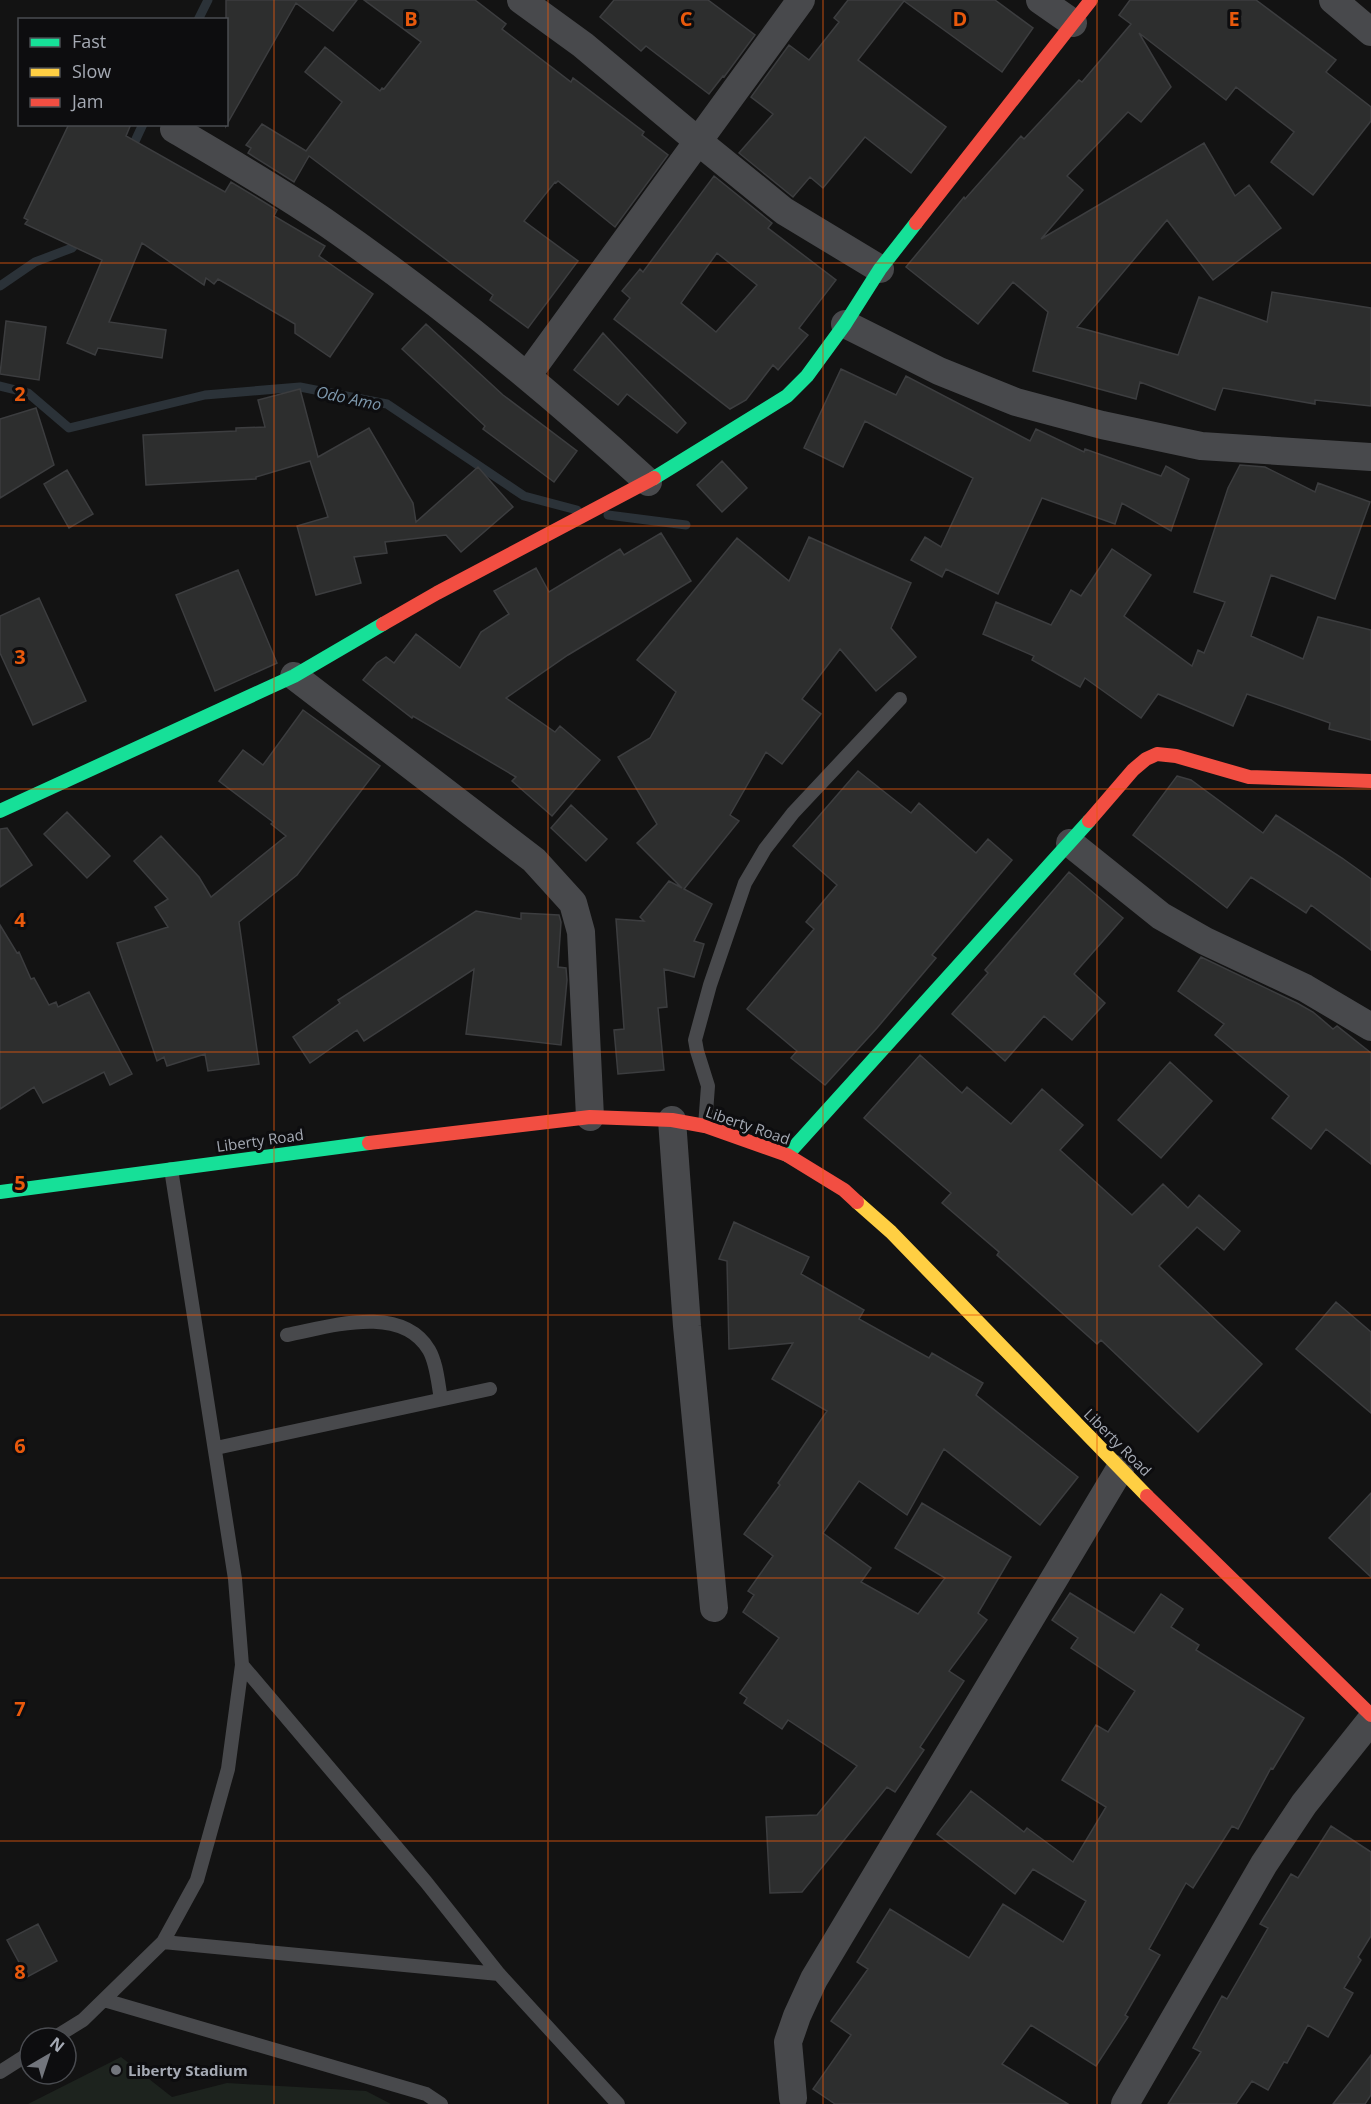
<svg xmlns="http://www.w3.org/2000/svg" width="1371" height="2104" viewBox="0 0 1371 2104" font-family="'Open Sans',sans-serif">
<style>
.green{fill:#1d231e}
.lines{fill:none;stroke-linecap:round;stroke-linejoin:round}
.stream{stroke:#2b3238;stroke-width:9}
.building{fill:#2d2e2e;stroke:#3c3d3f;stroke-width:1.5;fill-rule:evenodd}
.lane{stroke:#48494c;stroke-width:14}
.street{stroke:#48494c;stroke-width:28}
.fast{stroke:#16e098;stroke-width:14}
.slow{stroke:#ffcf43;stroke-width:14}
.jam{stroke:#f24e42;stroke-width:14}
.grid{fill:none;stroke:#e8590c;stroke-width:1.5;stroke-opacity:0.55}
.poi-dot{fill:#72757c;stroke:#0d0d0f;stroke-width:2}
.labels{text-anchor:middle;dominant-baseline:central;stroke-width:6;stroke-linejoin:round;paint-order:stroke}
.street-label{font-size:15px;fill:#a5aab4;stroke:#0d0d0f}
.poi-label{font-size:15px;font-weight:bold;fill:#a5aab4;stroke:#0d0d0f;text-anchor:start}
.water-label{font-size:16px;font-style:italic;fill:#7d98ad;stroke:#0d0d0f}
.grid-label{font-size:20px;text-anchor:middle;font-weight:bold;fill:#e8590c;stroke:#0d0d0f;stroke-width:6;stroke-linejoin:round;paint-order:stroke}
</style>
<rect width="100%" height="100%" fill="#131313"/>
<path class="green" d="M 121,2057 L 172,2097 L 227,2083 L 366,2091 L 391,2104 L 28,2104 Z"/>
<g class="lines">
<path class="stream" d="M 198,20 L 208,0
M 130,152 L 143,124
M 0,286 L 35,262 L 72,248 L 80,239
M 0,386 L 28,393 L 69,428 L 205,395 L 300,387 L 387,404 L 524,496 L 577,510
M 608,515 L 686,525"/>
</g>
<path class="building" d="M 226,0 L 357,0 L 333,31 L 296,3 L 226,126 Z
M 364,0 L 475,0 L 506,24 L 502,29 L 571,82 L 573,78 L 644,132 L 642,135 L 668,155 L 615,227 L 558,181 L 556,183 L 555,182 L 524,221 L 578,261 L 528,328 L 490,300 L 493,295 L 309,156 L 294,182 L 248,153 L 251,148 L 246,145 L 262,124 L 306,151 L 342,102 L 305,72 L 325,47 L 380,91 L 382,88 L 384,89 L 421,42 Z
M 614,0 L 708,0 L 755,35 L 724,77 L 723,76 L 709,94 L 646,46 L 641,51 L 600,17 Z
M 848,0 L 995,0 L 1033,28 L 1002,72 L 904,1 L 858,60 L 946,127 L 911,173 L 865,137 L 823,188 L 810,177 L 793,197 L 739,153 L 773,114 L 751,97 L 789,45 L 809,60 L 839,22 L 834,18 Z
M 1130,0 L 1256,0 L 1336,60 L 1326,72 L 1371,107 L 1371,121 L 1313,195 L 1271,162 L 1294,132 L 1236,87 L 1226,100 L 1139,33 L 1171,87 L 1141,122 L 1128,112 L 1067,176 L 1083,190 L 1041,239 L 1204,143 L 1235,196 L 1249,185 L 1281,228 L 1213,280 L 1167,220 L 1077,327 L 1178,355 L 1199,297 L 1267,322 L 1272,292 L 1371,308 L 1371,406 L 1315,400 L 1315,404 L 1223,388 L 1215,410 L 1140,382 L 1136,399 L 1033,371 L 1048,312 L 1013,282 L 978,324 L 906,267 L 964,197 L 965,199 L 1021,136 L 1024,139 L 1079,80 L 1082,82 L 1131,24 L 1119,15 Z
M 69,124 L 131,124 L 126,136 L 225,192 L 231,182 L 277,210 L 274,216 L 325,246 L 319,256 L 373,294 L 330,357 L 295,333 L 295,324 L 218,279 L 214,284 L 206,278 L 204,285 L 142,243 L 109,322 L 166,330 L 162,358 L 98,348 L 95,355 L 67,343 L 102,260 L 25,224 L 28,220 L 24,218 Z
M 714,176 L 772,223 L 768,228 L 836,280 L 799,328 L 808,335 L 778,370 L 773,365 L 746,400 L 730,409 L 614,319 L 630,298 L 622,291 L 640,269 L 643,272 ZM 717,253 L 757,285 L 716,332 L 681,303 Z
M 6,321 L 46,327 L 39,380 L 0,374 Z
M 426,324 L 503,395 L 577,451 L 554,482 L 483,429 L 485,426 L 402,349 Z
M 603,333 L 686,423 L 677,433 L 627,394 L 618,405 L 574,370 Z
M 841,369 L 896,395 L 906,376 L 1030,441 L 1036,429 L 1084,452 L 1085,449 L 1161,476 L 1166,466 L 1189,479 L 1171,531 L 1122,503 L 1115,524 L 1042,498 L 998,594 L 946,569 L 942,577 L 911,560 L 925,537 L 941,547 L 973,478 L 865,421 L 843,467 L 804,448 Z
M 300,389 L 318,457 L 369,428 L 413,503 L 416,522 L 478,467 L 513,507 L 461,552 L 446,535 L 385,542 L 387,553 L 354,557 L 361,583 L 316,595 L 297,526 L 328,517 L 310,461 L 256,477 L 256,479 L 146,485 L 143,435 L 236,431 L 236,428 L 265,427 L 258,400 Z
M 36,408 L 54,465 L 0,498 L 0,419 Z
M 722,461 L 747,488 L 722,512 L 697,485 Z
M 1240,465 L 1265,467 L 1315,492 L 1318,483 L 1370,502 L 1335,599 L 1271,575 L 1251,636 L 1303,659 L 1318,617 L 1371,630 L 1371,740 L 1329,729 L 1330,723 L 1247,694 L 1233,726 L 1158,694 L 1141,718 L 1085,678 L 1080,687 L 1032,660 L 1034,656 L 983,634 L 996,602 L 1051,625 L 1071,590 L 1081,596 L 1112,549 L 1151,575 L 1124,616 L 1192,666 L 1198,650 L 1204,653 L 1225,602 L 1194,592 L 1228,488 Z
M 67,470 L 93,514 L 69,528 L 44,484 Z
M 661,533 L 691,581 L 568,655 L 506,698 L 555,732 L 560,726 L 600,760 L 552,816 L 512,781 L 516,777 L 413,716 L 412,718 L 363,680 L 377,663 L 386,657 L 394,663 L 416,634 L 460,668 L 481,632 L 509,614 L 494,591 L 536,568 L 549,592 L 620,549 L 624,555 Z
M 809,537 L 911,583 L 891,628 L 916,657 L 876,691 L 840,649 L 802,699 L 821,714 L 782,764 L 766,752 L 730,815 L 739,821 L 684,889 L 712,904 L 694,941 L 704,944 L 694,977 L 664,969 L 667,1007 L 658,1008 L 664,1070 L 618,1074 L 614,1030 L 624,1029 L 616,919 L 644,921 L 640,917 L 669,881 L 682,888 L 637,843 L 657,824 L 618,757 L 650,738 L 676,692 L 637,660 L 737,538 L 789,581 Z
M 238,570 L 277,663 L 215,691 L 176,595 Z
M 39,598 L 86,701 L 33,725 L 0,653 L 0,616 Z
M 303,710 L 380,766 L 297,875 L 239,922 L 259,1064 L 208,1071 L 205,1054 L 167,1066 L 164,1057 L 157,1061 L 117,943 L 168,927 L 155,907 L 168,899 L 134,861 L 161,836 L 199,877 L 211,897 L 286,836 L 271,824 L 273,822 L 219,781 L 243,750 L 263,765 Z
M 858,771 L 911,813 L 919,803 L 976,853 L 988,839 L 1012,860 L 932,955 L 936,958 L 877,1028 L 825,1085 L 791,1058 L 797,1051 L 747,1009 L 814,929 L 806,922 L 837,885 L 793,846 Z
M 1177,776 L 1191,780 L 1263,833 L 1276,815 L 1342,858 L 1371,879 L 1371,950 L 1311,905 L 1306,913 L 1251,877 L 1227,908 L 1133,835 Z
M 571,805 L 607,839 L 586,861 L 551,828 Z
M 67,812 L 110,856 L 87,878 L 44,834 Z
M 7,828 L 32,865 L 0,887 L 0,829 Z
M 1069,872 L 1123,918 L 1074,974 L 1105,1003 L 1072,1040 L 1044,1016 L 1005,1061 L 952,1014 L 988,973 L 985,970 Z
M 476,911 L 521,919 L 521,913 L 559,915 L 561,922 L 558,967 L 566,968 L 567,980 L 561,1045 L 466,1034 L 474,969 L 364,1041 L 357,1030 L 310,1063 L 293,1037 L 340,1003 L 338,1000 Z
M 0,925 L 17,953 L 19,952 L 31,979 L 34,978 L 49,1005 L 56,1002 L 58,1007 L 89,992 L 132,1074 L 110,1085 L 104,1072 L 43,1103 L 34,1087 L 0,1109 Z
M 1201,957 L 1297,1003 L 1313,1012 L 1333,1029 L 1337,1026 L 1371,1053 L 1371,1164 L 1326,1129 L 1311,1149 L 1272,1118 L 1289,1096 L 1215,1035 L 1224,1024 L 1178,991 Z
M 920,1055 L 962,1093 L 967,1087 L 1011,1124 L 1042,1089 L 1083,1125 L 1060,1150 L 1132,1215 L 1163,1184 L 1188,1208 L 1199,1195 L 1240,1231 L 1224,1250 L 1197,1227 L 1159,1266 L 1262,1364 L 1198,1432 L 1101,1340 L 1097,1344 L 997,1255 L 999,1252 L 942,1203 L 951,1193 L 864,1118 Z
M 1170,1062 L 1212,1101 L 1161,1158 L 1118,1120 Z
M 734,1222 L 809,1257 L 801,1274 L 864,1310 L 859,1319 L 929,1358 L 932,1353 L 983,1383 L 976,1395 L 1078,1477 L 1040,1525 L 944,1449 L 907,1515 L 859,1481 L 823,1533 L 871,1568 L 861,1582 L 918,1614 L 945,1578 L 895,1548 L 922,1503 L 1011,1557 L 978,1613 L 987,1620 L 949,1671 L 964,1681 L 920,1747 L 924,1750 L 895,1792 L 887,1787 L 802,1892 L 770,1893 L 766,1817 L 817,1815 L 857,1766 L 788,1720 L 782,1729 L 744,1703 L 747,1698 L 740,1693 L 779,1638 L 743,1612 L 754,1595 L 748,1591 L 773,1556 L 744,1534 L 780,1485 L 778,1483 L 827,1411 L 772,1379 L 793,1343 L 729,1349 L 727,1261 L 719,1259 Z
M 1336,1302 L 1371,1332 L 1371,1413 L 1296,1349 Z
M 1371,1493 L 1371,1577 L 1329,1538 Z
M 1070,1593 L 1134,1633 L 1161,1594 L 1183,1609 L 1171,1627 L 1199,1645 L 1196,1650 L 1304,1718 L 1273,1769 L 1271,1768 L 1238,1829 L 1232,1826 L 1193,1888 L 1186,1883 L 1149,1949 L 1160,1955 L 1125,2015 L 1128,2017 L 1096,2066 L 1031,2025 L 1002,2064 L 1068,2104 L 835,2104 L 813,2089 L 851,2035 L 831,2021 L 868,1969 L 857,1962 L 890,1909 L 969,1958 L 1003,1904 L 1063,1942 L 1086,1901 L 1033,1869 L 1015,1894 L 937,1834 L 971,1791 L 1024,1832 L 1027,1828 L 1073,1862 L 1106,1807 L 1062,1780 L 1096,1725 L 1108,1732 L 1135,1691 L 1071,1648 L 1078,1638 L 1052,1620 Z
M 1331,1826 L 1371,1852 L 1371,1936 L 1358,1957 L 1361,1960 L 1344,1988 L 1353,1993 L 1328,2037 L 1308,2025 L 1287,2063 L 1284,2062 L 1268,2090 L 1252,2081 L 1236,2104 L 1168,2104 L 1201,2052 L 1193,2048 L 1222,1996 L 1227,1999 L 1268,1928 L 1260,1924 L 1291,1874 L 1298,1878 Z
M 38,1924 L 57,1961 L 27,1977 L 7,1940 Z
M 1371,2055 L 1371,2095 L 1365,2104 L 1333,2104 Z"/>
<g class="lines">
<path class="lane" d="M 705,1126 L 708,1086 L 697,1051 L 695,1040 L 710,985 L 745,883 L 765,849 L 793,813 L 900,699
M 287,1335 C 329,1327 401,1303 429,1350 C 437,1364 438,1384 441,1399
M 216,1448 L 490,1389
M 242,1665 L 426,1882 L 499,1974 L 618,2104
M 163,1942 L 499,1974
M 104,2000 L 426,2094 L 441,2104
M 54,2038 L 83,2020 L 163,1942 L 197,1880 L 228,1769 L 242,1665 L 235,1579 L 171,1169
M 0,2072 L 30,2053"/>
<path class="street" d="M 521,0 L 583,45 L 699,142 L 784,211 L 880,269
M 1040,0 L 1073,23
M 1333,0 L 1371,32
M 174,129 C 225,159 277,189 325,222 C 439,301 546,389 648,482
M 845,324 L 939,371 L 1016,402 L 1102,425 L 1201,446 L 1371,457
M 527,376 L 801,0
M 294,676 L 534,860 L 573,903 L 581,932 L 590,1117
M 1070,843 L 1161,916 L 1205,941 L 1305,988 L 1371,1027
M 672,1120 L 687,1326 L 714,1608
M 793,2098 L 788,2042 L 797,2016 L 814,1979 L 1120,1469
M 1125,2104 L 1264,1864 L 1304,1804 L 1371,1720"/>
<path class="fast" d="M 654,478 L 787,396 L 807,376 L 845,324 L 880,269 L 916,223
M 0,811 L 294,676 L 383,624
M 787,1155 L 1089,821
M 0,1192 L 369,1143"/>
<path class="slow" d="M 857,1202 L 891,1232 L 1147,1496"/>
<path class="jam" d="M 916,223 L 1091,0
M 383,624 L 437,593 L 654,478
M 1089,821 L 1133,770 L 1146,759 L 1157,754 L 1176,756 L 1249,777 L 1371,781
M 369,1143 L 590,1117 L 672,1120 L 705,1126 L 787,1155 L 844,1190 L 857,1202
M 1147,1496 L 1371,1715"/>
</g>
<path class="grid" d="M 274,0 L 274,2104M 548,0 L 548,2104M 823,0 L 823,2104M 1097,0 L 1097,2104M 0,263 L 1371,263M 0,526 L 1371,526M 0,789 L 1371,789M 0,1052 L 1371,1052M 0,1315 L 1371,1315M 0,1578 L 1371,1578M 0,1841 L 1371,1841"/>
<circle class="poi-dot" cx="116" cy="2070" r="6"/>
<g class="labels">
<g class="street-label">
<text transform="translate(748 1125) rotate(19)">Liberty Road</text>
<text transform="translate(260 1140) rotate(-8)">Liberty Road</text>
<text transform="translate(1118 1442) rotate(45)">Liberty Road</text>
</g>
<g class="poi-label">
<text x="128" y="2070">Liberty Stadium</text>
</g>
<g class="water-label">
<text transform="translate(349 398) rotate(12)">Odo Amo</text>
</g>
</g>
<g class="grid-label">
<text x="411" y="26">B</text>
<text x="686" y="26">C</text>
<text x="960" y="26">D</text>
<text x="1234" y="26">E</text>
<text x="20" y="401">2</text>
<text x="20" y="664">3</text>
<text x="20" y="927">4</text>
<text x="20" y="1190">5</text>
<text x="20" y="1453">6</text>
<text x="20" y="1716">7</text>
<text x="20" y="1979">8</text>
</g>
<rect x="18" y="18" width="210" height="108" fill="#0d0d0f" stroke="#4a4c51" stroke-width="1.5"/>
<rect x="30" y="38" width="30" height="9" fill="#16e098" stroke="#4a4c51" stroke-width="1.5"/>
<text x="72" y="48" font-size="18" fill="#a5aab4">Fast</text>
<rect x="30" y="68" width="30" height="9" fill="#ffcf43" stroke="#4a4c51" stroke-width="1.5"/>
<text x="72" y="78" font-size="18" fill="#a5aab4">Slow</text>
<rect x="30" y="98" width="30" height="9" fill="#f24e42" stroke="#4a4c51" stroke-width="1.5"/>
<text x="72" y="108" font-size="18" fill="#a5aab4">Jam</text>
<g transform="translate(48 2056) rotate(39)"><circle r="28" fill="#0d0d0f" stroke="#4a4c51" stroke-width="1.5"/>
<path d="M0-4.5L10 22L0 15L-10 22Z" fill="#72757c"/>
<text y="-9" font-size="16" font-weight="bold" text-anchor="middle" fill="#a5aab4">N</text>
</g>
</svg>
